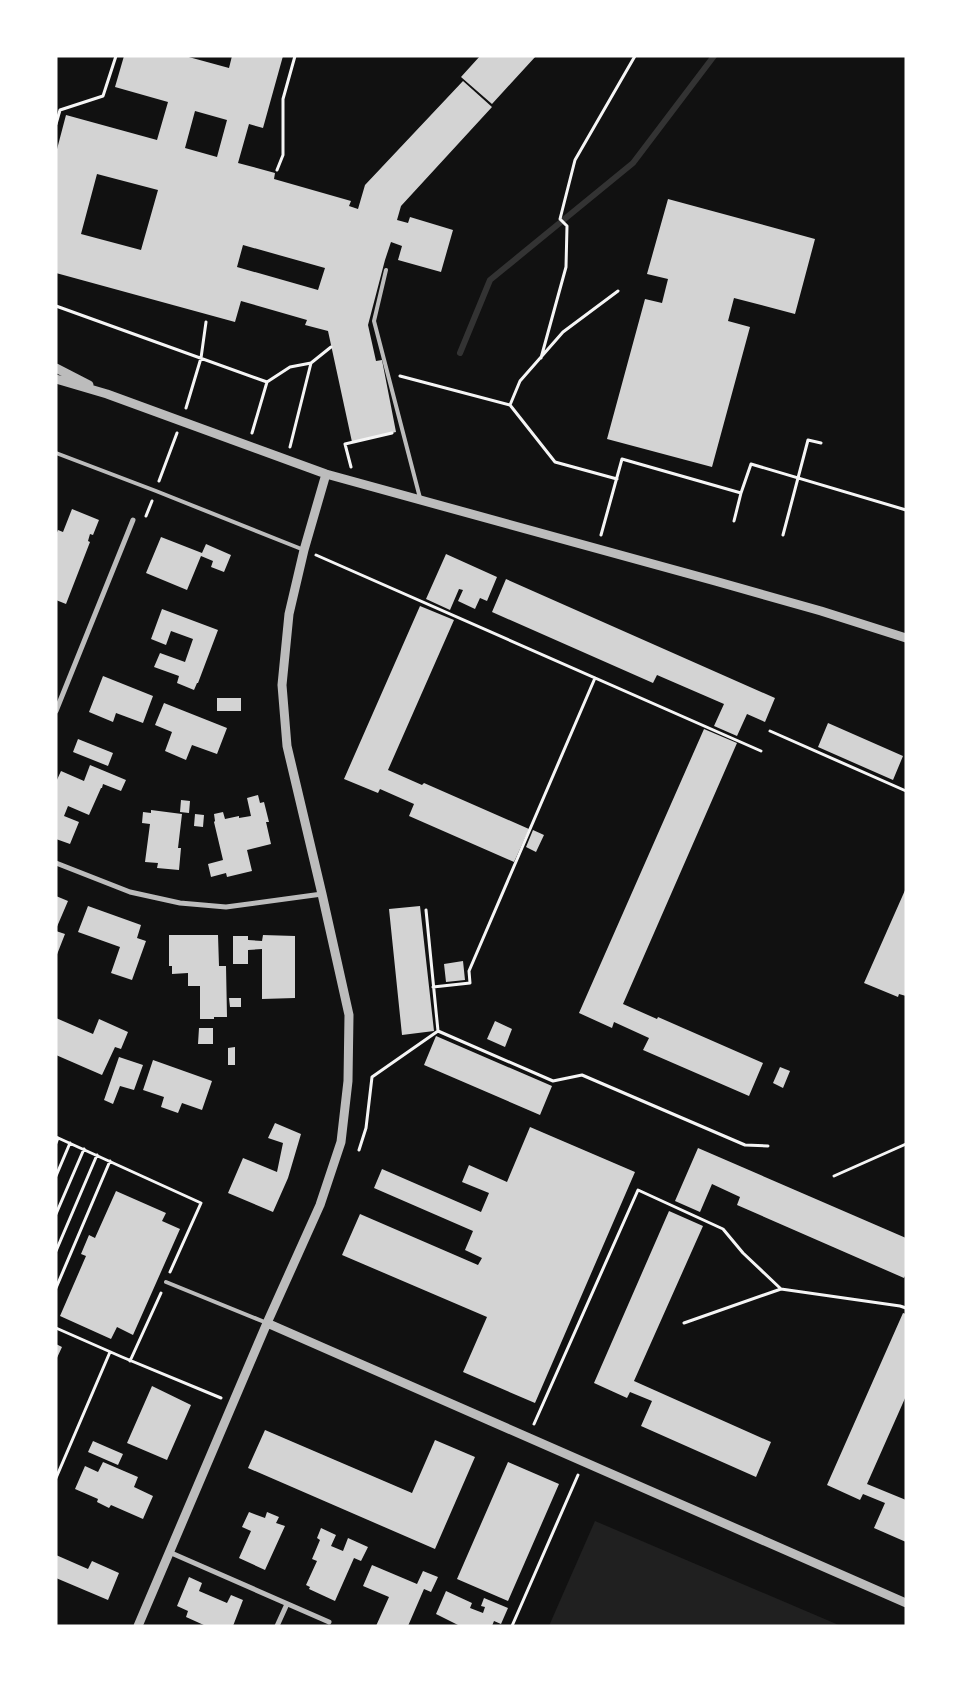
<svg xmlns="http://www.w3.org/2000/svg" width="962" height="1682" viewBox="0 0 962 1682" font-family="Quicksand,sans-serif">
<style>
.green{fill:#202020}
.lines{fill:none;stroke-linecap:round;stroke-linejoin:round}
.stream{stroke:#333;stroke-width:6}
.building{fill:#d3d3d3;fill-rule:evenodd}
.path{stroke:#f5f5f5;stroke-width:3}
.service{stroke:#bcbcbc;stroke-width:4}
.minor{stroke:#bcbcbc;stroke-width:5}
.tertiary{stroke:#bcbcbc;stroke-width:9}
</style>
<rect width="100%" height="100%" fill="#111"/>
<path class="green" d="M 595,1521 L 841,1626 L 549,1626 Z"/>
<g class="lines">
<path class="stream" d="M 460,353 L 490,280 L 633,163 L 714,56"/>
</g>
<path class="building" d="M 124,56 L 185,56 L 229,68 L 232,56 L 283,56 L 263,128 L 249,124 L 238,163 L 275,173 L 274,179 L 351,201 L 349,206 L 358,209 L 365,185 L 463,81 L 492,107 L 401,206 L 397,220 L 408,223 L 410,217 L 453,230 L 441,272 L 398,260 L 402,246 L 391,242 L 385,260 L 368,325 L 376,361 L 382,360 L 396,432 L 352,442 L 328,331 L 305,325 L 307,320 L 241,301 L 235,322 L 56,273 L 56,153 L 66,115 L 157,140 L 168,102 L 115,87 ZM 195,111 L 227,120 L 217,157 L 185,148 ZM 97,174 L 158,190 L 141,250 L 81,234 ZM 243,245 L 325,268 L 318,290 L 237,267 Z
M 480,56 L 536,56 L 492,104 L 461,77 Z
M 668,199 L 815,239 L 795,314 L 734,298 L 728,321 L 750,327 L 712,467 L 607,439 L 645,299 L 662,303 L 668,279 L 647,274 Z
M 72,509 L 99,520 L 93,535 L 90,534 L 88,541 L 90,542 L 66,604 L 56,600 L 56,535 L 58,530 L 63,532 Z
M 161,537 L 202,553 L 206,544 L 231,555 L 224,572 L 211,567 L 213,561 L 201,556 L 187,590 L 146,573 Z
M 446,554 L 497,577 L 487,601 L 480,598 L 475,609 L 458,601 L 463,590 L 459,589 L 450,610 L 426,599 Z
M 506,579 L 775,698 L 765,722 L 747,714 L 737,736 L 714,726 L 724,704 L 657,675 L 653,683 L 492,612 Z
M 420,606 L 454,620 L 388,770 L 422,785 L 424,783 L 529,829 L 514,862 L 409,816 L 414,804 L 380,789 L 378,793 L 344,779 Z
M 162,609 L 218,630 L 198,683 L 197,683 L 194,690 L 177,683 L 179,676 L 154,667 L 160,653 L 185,662 L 193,639 L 171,631 L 166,645 L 151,639 Z
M 103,676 L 153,696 L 143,723 L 116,713 L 113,722 L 89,712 Z
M 217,698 L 241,698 L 241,711 L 217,711 Z
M 164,703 L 227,728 L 217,754 L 192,745 L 186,760 L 165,751 L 172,732 L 155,725 Z
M 828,723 L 903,756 L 893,780 L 818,747 Z
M 704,729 L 737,743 L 623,1004 L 657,1019 L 658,1017 L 763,1063 L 749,1096 L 643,1050 L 649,1038 L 614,1022 L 612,1028 L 579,1013 Z
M 78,739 L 113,753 L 108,766 L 73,752 Z
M 90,765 L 126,780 L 121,791 L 103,784 L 102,788 L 101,788 L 89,815 L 68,806 L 64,816 L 79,822 L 70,844 L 56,839 L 56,782 L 61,771 L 84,781 Z
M 258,795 L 260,803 L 264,802 L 269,822 L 266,822 L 271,844 L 247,850 L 252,871 L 227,877 L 226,873 L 211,877 L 208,864 L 223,860 L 214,822 L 215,821 L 214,814 L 223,812 L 225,819 L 239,816 L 239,818 L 251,816 L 247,798 Z
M 181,800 L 190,801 L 189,813 L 180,812 Z
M 151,810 L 182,814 L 178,848 L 181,848 L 179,870 L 157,868 L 158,863 L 145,862 L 150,824 L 142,823 L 143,812 L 151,813 Z
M 195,814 L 204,815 L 203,827 L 194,826 Z
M 533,830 L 544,835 L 536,852 L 526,847 Z
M 906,888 L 906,996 L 899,994 L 898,997 L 864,983 Z
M 56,896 L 68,901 L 56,929 Z
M 88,906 L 141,925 L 137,938 L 146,941 L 132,980 L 111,973 L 120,947 L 78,932 Z
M 420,906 L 434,1031 L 402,1035 L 389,909 Z
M 56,931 L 65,934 L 56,957 Z
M 169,935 L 218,935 L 219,966 L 226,966 L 227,1017 L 214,1017 L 214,1019 L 200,1019 L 200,986 L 188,986 L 188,973 L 172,974 L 172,966 L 169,966 Z
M 263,935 L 295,936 L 295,998 L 262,999 L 262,949 L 248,950 L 248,964 L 233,964 L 233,936 L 248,936 L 248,940 L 262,941 Z
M 463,961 L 465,980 L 446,982 L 444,964 Z
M 229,998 L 241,998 L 241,1007 L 230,1007 Z
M 56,1018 L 93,1034 L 99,1019 L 128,1032 L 121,1049 L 115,1047 L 102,1075 L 56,1055 Z
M 495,1021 L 512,1029 L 505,1047 L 487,1039 Z
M 199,1028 L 213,1028 L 213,1044 L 198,1044 Z
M 436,1036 L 552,1086 L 540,1115 L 424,1065 Z
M 235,1047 L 235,1065 L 228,1065 L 228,1048 Z
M 119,1057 L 143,1065 L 134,1090 L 120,1086 L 113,1104 L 104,1100 Z
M 153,1060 L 212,1081 L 202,1110 L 182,1103 L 178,1113 L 161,1107 L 164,1097 L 143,1090 Z
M 780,1067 L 790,1071 L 783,1088 L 773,1083 Z
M 275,1123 L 301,1134 L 288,1178 L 273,1212 L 228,1193 L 243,1158 L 277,1172 L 283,1143 L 268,1138 Z
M 530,1127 L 635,1172 L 535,1403 L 463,1372 L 487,1317 L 342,1255 L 360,1214 L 478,1265 L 482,1258 L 465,1250 L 473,1231 L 374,1188 L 382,1169 L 481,1212 L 489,1193 L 462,1182 L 469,1165 L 507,1182 Z
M 698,1148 L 906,1238 L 906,1274 L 904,1278 L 737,1205 L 740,1197 L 712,1184 L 700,1212 L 675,1201 Z
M 116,1191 L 166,1213 L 162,1221 L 180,1229 L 133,1335 L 117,1327 L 111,1339 L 60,1316 L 86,1256 L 81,1254 L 89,1235 L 95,1238 Z
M 669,1211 L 703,1226 L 634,1381 L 771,1442 L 756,1477 L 641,1426 L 652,1401 L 630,1392 L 627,1398 L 594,1383 Z
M 903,1313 L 906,1314 L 906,1396 L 867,1484 L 906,1500 L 906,1542 L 874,1528 L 885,1503 L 863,1494 L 860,1500 L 827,1485 Z
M 56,1344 L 62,1347 L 56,1360 Z
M 152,1386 L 191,1405 L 167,1460 L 127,1443 Z
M 265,1430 L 412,1493 L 435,1440 L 475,1457 L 435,1549 L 248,1468 Z
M 93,1441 L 123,1454 L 118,1465 L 88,1452 Z
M 103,1462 L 138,1477 L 134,1487 L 153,1496 L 143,1519 L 111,1505 L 109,1508 L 97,1502 L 98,1499 L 75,1489 L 85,1466 L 98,1472 Z
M 508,1462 L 559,1484 L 508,1601 L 457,1579 Z
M 249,1512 L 265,1518 L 267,1512 L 279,1517 L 276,1523 L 285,1526 L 265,1570 L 239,1558 L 251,1531 L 242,1527 Z
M 321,1528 L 336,1535 L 331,1546 L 343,1551 L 348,1538 L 368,1547 L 361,1561 L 354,1558 L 335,1601 L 309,1589 L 310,1587 L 306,1585 L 317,1561 L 312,1559 L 320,1540 L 317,1538 Z
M 56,1555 L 88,1569 L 92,1561 L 119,1573 L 108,1600 L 56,1578 Z
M 372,1565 L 417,1584 L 423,1571 L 438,1577 L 431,1592 L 424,1589 L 408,1626 L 376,1626 L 389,1597 L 363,1586 Z
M 189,1577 L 202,1583 L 199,1591 L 227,1603 L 231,1595 L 243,1600 L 233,1626 L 206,1626 L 186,1617 L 188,1611 L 177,1606 Z
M 446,1591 L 472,1603 L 470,1608 L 483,1613 L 485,1607 L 481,1606 L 484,1598 L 508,1608 L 501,1624 L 494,1621 L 492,1626 L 460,1626 L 436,1614 Z"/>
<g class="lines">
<path class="path" d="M 56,124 L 60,110 L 103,96 L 116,56
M 277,170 L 283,155 L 283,99 L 295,56
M 56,306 L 267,382
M 541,358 L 566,267 L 567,226 L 560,219 L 575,160 L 635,56
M 400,376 L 510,405
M 186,408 L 201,358 L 206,322
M 252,433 L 267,382 L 290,367 L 311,363
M 290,447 L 311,363 L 331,347
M 351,467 L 345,444 L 392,433
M 617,479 L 555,462 L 510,405 L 520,381 L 563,332 L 618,291
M 159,481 L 177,433
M 741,493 L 751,464 L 906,510
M 146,516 L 152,501
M 601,535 L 622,459 L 741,493 L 734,521
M 783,535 L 808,440 L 821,443
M 316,555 L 761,751
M 770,731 L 906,791
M 426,910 L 438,1031 L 553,1081 L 582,1075 L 745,1145 L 768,1146
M 433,987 L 470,983 L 469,971 L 595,678
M 56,1137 L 201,1203 L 170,1272
M 56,1143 L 58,1138
M 359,1150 L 366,1128 L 372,1077 L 438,1031
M 56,1176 L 70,1143
M 834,1176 L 906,1144
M 56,1214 L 84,1149
M 56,1251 L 97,1155
M 56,1288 L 110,1161
M 684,1323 L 781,1289
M 56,1328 L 122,1357 L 221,1398
M 130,1361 L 161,1293
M 534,1424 L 638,1190 L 723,1229 L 743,1253 L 781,1289 L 900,1306 L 906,1308
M 56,1478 L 110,1352
M 512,1626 L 578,1475"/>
<path class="service" d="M 386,270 L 374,321 L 420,498
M 56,453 L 156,491 L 304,550
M 166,1282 L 267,1323"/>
<path class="minor" d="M 56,711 L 133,520
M 56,863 L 130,892 L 180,903 L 226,907 L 322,894
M 169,1552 L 329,1622
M 277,1626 L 287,1604"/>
<path class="tertiary" d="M 56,368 L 89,385
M 56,379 L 107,394 L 326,474 L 715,581 L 821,611 L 906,638
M 267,1323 L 906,1603
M 138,1626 L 267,1323 L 320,1205 L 341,1142 L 348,1081 L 349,1015 L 322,894 L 287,746 L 282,685 L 289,614 L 304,550 L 326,474"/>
</g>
<rect width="962" height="1682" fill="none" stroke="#ffffff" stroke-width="115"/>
</svg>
